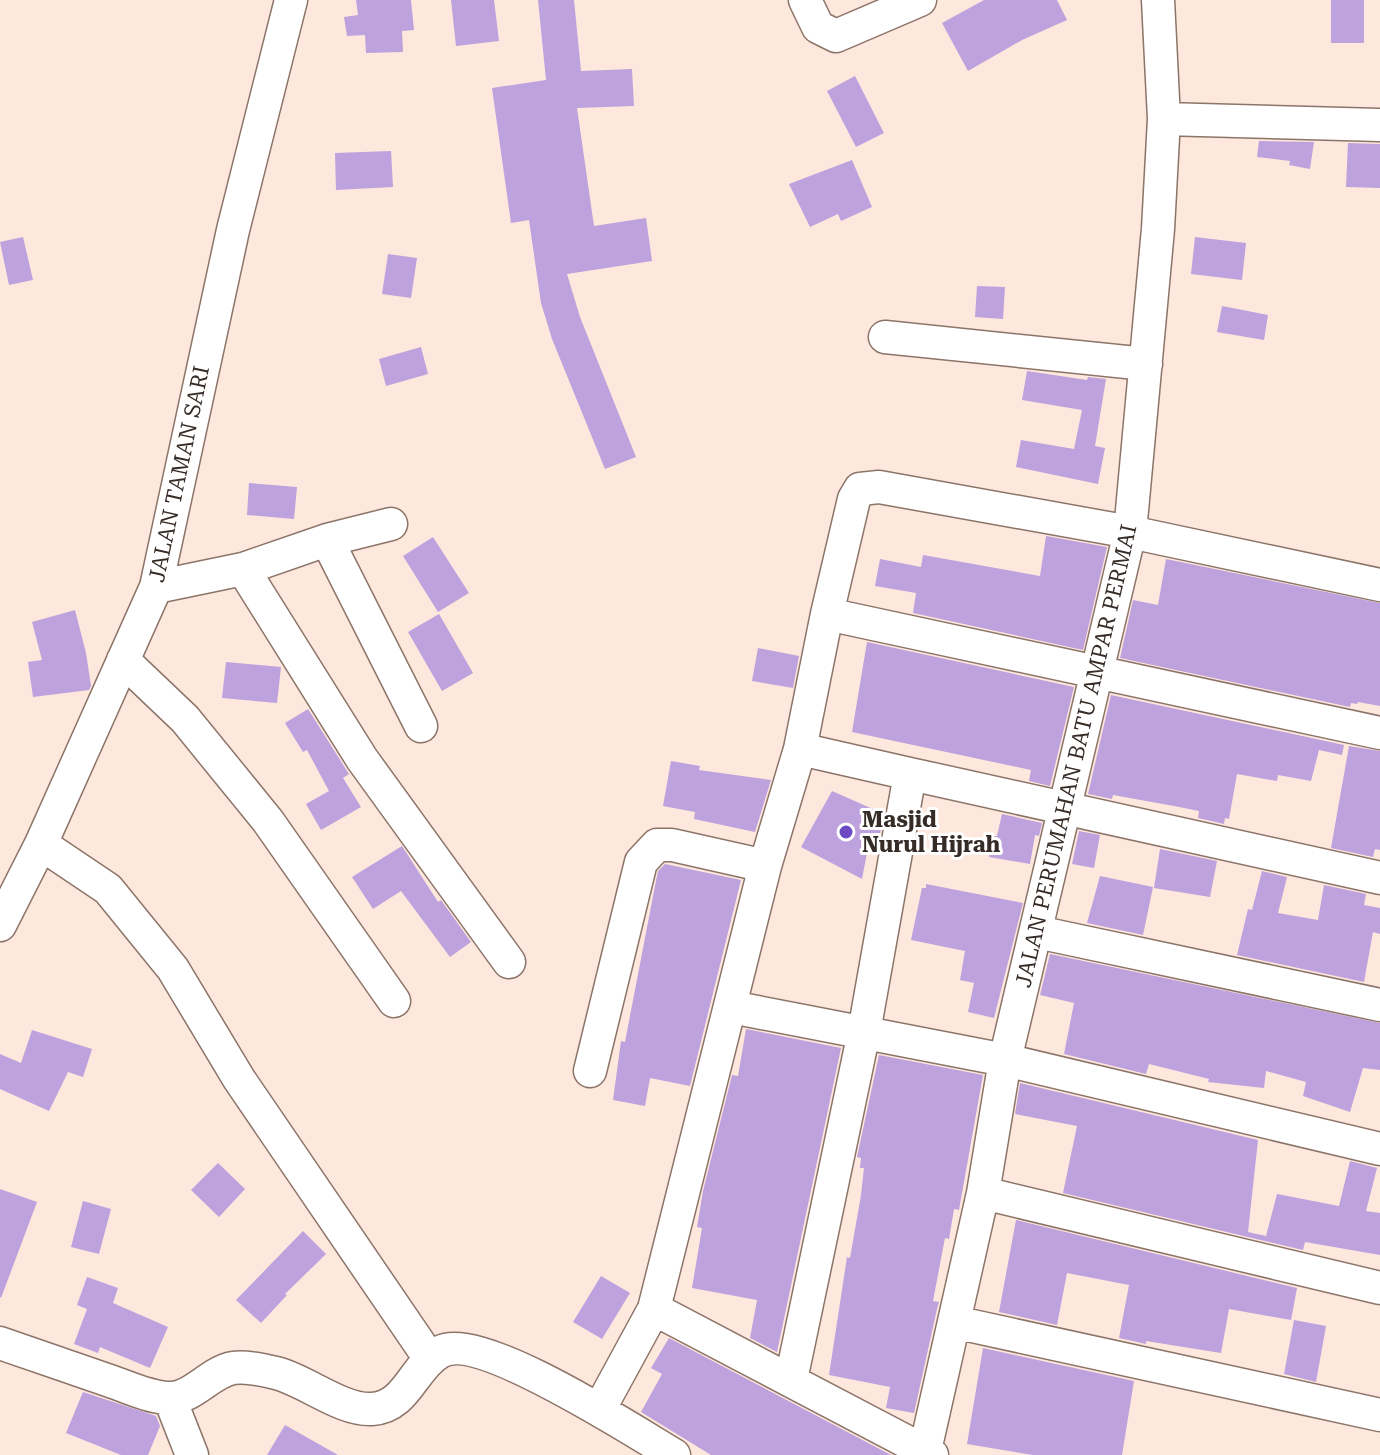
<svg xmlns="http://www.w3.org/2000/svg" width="1380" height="1455" viewBox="0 0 1380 1455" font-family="'Roboto Serif',serif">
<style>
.building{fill:#bda2de}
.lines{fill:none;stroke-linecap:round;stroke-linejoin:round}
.minor-casing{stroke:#8c7468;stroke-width:35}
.minor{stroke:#fff;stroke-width:32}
.poi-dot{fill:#6d4ac3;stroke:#fff;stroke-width:3}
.labels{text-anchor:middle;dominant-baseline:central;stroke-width:6;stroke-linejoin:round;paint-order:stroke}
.street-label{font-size:22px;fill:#362c27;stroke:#fff}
.poi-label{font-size:22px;font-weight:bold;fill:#362c27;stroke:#fff;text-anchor:start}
</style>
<rect width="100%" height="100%" fill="#fee7dd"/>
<path class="building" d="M 356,0 L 411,0 L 414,30 L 402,31 L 403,52 L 366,53 L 365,35 L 347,36 L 344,17 L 358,15 Z
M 451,0 L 494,0 L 499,41 L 456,46 Z
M 538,0 L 574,0 L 581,71 L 632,69 L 634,106 L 577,108 L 594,226 L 646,218 L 652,261 L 567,274 L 580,317 L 636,457 L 605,469 L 552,339 L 541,303 L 529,220 L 511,223 L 492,88 L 546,80 Z
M 984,0 L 1057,0 L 1067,20 L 1022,40 L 968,71 L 942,23 Z
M 1331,0 L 1364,0 L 1364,43 L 1331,43 Z
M 855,76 L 884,133 L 856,147 L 827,91 Z
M 1259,141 L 1314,142 L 1310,169 L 1289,165 L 1290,161 L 1257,157 Z
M 1348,143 L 1380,144 L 1380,188 L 1346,187 Z
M 391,151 L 393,187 L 336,190 L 335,153 Z
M 852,160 L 872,207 L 841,221 L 838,214 L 810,227 L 789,184 Z
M 23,237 L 33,280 L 9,285 L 0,242 Z
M 1195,237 L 1246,243 L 1242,280 L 1191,274 Z
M 388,254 L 417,258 L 411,298 L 382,294 Z
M 977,286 L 1005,287 L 1003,319 L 975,317 Z
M 1222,306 L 1268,315 L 1264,340 L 1217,332 Z
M 421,347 L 428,374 L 386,386 L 379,359 Z
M 1027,371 L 1087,380 L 1088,377 L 1106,379 L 1095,446 L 1105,448 L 1098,484 L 1016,467 L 1021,440 L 1074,449 L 1082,410 L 1022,400 Z
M 249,483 L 297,487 L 294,519 L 247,515 Z
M 1046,536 L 1107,547 L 1083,650 L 913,613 L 916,593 L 875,586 L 880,559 L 921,567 L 923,555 L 1040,576 Z
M 433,537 L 469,593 L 438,612 L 403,556 Z
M 1166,559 L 1380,603 L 1380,706 L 1358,702 L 1357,704 L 1351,703 L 1350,707 L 1120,658 L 1133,600 L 1158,605 Z
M 75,610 L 86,653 L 91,686 L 89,690 L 33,697 L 28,662 L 42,660 L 32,622 Z
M 439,614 L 473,673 L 442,691 L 408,632 Z
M 867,642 L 1074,687 L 1050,786 L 1029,781 L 1031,770 L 852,732 Z
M 758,648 L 799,656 L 793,688 L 752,681 Z
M 226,662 L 281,667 L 277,703 L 222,698 Z
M 1111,695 L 1344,745 L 1342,755 L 1319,750 L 1311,781 L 1278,775 L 1277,781 L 1237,774 L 1229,819 L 1225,818 L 1224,824 L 1198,818 L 1199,811 L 1174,806 L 1113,795 L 1112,799 L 1088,794 Z
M 308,709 L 349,774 L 343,778 L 361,807 L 321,830 L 306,804 L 329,791 L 307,750 L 303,752 L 285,723 Z
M 1349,746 L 1380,751 L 1380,850 L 1375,849 L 1373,857 L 1331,848 Z
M 671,761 L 700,766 L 699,770 L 771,780 L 755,832 L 694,819 L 695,812 L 663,806 Z
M 832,791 L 884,814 L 879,839 L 870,837 L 862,879 L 801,847 Z
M 1002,814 L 1042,823 L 1039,836 L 1035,835 L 1030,864 L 989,857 L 993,836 L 997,836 Z
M 1079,831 L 1100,835 L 1094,868 L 1072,864 Z
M 402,846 L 438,902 L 441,900 L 471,942 L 450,957 L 401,891 L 373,909 L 352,877 Z
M 1160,849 L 1217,861 L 1210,897 L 1154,888 Z
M 665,864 L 741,880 L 690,1086 L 650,1078 L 645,1106 L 613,1100 L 621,1041 L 625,1042 L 654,891 L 658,871 Z
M 1262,871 L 1287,877 L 1278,913 L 1318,920 L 1324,885 L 1366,894 L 1364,905 L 1380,908 L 1380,934 L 1373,932 L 1364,982 L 1237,955 L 1248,909 L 1252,910 Z
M 1100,876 L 1153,887 L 1143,935 L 1087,923 Z
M 926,884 L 1023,903 L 994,1018 L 968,1012 L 974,983 L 960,980 L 965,951 L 911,940 L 922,888 L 926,888 Z
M 1050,954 L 1380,1023 L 1380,1070 L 1363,1068 L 1350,1112 L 1303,1096 L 1306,1082 L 1266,1071 L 1264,1088 L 1208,1082 L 1209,1079 L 1149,1064 L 1146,1074 L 1064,1054 L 1074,1003 L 1040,995 Z
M 746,1029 L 841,1048 L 777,1352 L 750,1338 L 757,1300 L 692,1288 L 702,1228 L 697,1227 L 703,1191 L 732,1075 L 738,1076 Z
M 32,1030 L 92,1049 L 83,1077 L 68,1072 L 49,1111 L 0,1089 L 0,1054 L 21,1063 Z
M 879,1055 L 983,1075 L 959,1210 L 954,1209 L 949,1239 L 945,1238 L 933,1301 L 939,1302 L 937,1309 L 914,1413 L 886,1408 L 890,1387 L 829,1375 L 847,1257 L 850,1258 L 861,1195 L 864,1168 L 860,1168 L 861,1158 L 857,1157 Z
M 1020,1083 L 1258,1140 L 1248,1232 L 1266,1236 L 1277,1194 L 1339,1206 L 1350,1161 L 1377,1168 L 1366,1211 L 1380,1213 L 1380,1255 L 1305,1242 L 1303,1250 L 1063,1193 L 1077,1126 L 1015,1114 Z
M 218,1163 L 245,1189 L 219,1217 L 191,1190 Z
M 0,1189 L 37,1202 L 1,1298 L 0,1297 Z
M 83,1201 L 111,1209 L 99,1254 L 71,1247 Z
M 1016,1220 L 1297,1288 L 1291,1320 L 1229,1309 L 1221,1353 L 1146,1341 L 1146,1344 L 1119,1338 L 1129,1285 L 1067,1273 L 1057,1325 L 999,1312 Z
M 303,1231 L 326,1254 L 285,1294 L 287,1295 L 261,1323 L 236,1300 Z
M 601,1276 L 630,1293 L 602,1339 L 573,1322 Z
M 87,1277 L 118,1288 L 113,1303 L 168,1327 L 150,1368 L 100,1347 L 98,1353 L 74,1344 L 87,1309 L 77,1305 Z
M 1294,1320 L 1326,1326 L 1316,1382 L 1284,1374 Z
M 669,1338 L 891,1455 L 711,1455 L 641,1412 L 662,1374 L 651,1368 Z
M 983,1348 L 1134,1381 L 1122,1455 L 1033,1455 L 967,1444 Z
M 83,1392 L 156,1416 L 160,1426 L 148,1455 L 121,1455 L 66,1433 Z
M 285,1425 L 338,1455 L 267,1455 Z"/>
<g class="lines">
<g class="minor-casing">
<path id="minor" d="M 805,0 L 818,27 L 836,36 L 920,0
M 1164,119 L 1380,125
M 885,337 L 1146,364
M 327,540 L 421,726
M 243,569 L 362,759 L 509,962
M 156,587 L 243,569 L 327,540 L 391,524
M 827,614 L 1380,733
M 123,660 L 185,719 L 268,821 L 394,1001
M 800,749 L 910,774
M 41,844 L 108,889 L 173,969 L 239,1079 L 430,1359
M 0,925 L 41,844 L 156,587 L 233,230 L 291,0
M 1037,932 L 1380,1005
M 731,1007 L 1005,1060 L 1380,1149
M 590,1071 L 641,862 L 657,845 L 672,845 L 765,866
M 983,1193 L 1380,1288
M 654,1309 L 932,1455
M 954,1322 L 1380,1415
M 0,1343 C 37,1356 73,1368 110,1381 C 128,1387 148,1397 168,1398 C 191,1400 210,1372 233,1368 C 245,1366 264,1370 276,1373 C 305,1380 342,1411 372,1409 C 407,1407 413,1367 440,1352 C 479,1330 635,1432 674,1455
M 791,1380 L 864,1032 L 910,774 L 1380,878
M 170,1399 L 192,1455
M 599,1410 L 654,1309 L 765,866 L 800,749 L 827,614 L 854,499 L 860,489 L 879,487 L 1130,532 L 1380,585
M 924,1455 L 983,1193 L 1005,1060 L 1130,532 L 1158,229 L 1164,119 L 1158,0"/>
</g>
<use href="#minor" class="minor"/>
</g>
<circle class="poi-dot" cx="846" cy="832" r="8"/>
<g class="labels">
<g class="street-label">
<text transform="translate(179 474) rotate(-78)">JALAN TAMAN SARI</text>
<text transform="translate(1076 756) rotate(-77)">JALAN PERUMAHAN BATU AMPAR PERMAI</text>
</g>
<g class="poi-label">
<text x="862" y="819">Masjid<tspan x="862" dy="25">Nurul Hijrah</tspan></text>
</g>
</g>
</svg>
